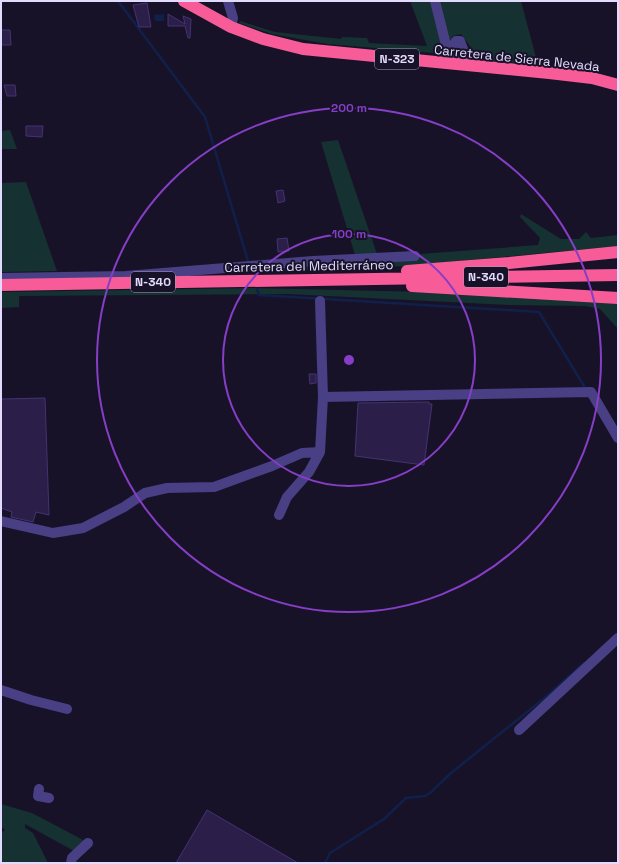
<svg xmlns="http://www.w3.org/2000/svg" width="619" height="864" viewBox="0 0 619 864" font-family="'Space Grotesk',sans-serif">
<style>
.green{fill:#153132}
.water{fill:#10204a}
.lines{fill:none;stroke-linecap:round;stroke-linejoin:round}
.stream{stroke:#10204a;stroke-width:2.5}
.building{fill:#2b1f49;stroke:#453273}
.minor{stroke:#483f85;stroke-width:10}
.highway{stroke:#f75c98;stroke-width:12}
.ring{fill:none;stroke:#853ec5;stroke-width:2}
.labels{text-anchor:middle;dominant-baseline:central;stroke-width:4;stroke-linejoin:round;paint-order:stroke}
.shield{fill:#181229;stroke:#a59fbd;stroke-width:1}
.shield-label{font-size:12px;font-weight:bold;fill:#e2dbfd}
.street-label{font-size:13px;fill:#e2dbfd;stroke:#181229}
.centre{fill:#853ec5;stroke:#181229;stroke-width:2}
.ring-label{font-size:12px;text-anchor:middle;font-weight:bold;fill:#853ec5;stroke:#181229;stroke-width:4;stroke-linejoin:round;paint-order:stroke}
</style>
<rect width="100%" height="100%" fill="#181229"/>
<path class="green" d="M 410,1 L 433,1 L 445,54 L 327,44 L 272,34 L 239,23 L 240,21 L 275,32 L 341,39 L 342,37 L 367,38 L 369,43 L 427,46 Z
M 438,1 L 521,1 L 538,65 L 476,59 L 470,46 L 461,34 L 453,36 L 448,44 Z
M 10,130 L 17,149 L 1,149 L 1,131 Z
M 338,140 L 377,254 L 355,255 L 321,142 Z
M 26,182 L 57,271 L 1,272 L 1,183 Z
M 521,214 L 561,239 L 579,239 L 586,232 L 591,238 L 618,235 L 618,246 L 408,266 L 146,276 L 400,258 L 420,259 L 420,254 L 538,245 L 540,238 L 520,217 Z
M 251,288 L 468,293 L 618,302 L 618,329 L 600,309 L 585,306 L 509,305 L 288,294 L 19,296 L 19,307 L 1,308 L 1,292 Z
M 1,804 L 32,813 L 85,841 L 74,851 L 25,824 L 25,828 L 33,833 L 48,863 L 1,863 L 1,833 L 5,830 L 1,826 Z"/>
<path class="water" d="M 164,14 L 164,21 L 155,21 L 154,15 Z"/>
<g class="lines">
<path class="stream" d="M 118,1 L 205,117 L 248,261
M 257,289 L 259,295 L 539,312 L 584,386
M 325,863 L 330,853 L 384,819 L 406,798 L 425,796 L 430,793 L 451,773 L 547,696 L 584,663"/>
</g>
<path class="building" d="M 147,3 L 151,27 L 139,27 L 133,5 Z
M 168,14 L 185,24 L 183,16 L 191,19 L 190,38 L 188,38 L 185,26 L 168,26 Z
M 1,30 L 10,30 L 11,45 L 1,45 Z
M 4,85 L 15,85 L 16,96 L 7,96 Z
M 26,126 L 43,126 L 42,137 L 26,136 Z
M 283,190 L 285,201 L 278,203 L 276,191 Z
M 287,238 L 289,251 L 278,252 L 277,239 Z
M 309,374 L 316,374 L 316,383 L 310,384 Z
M 45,398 L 49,515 L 36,512 L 33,522 L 11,517 L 12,512 L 1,508 L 1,399 Z
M 429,402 L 429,404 L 432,404 L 424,465 L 355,456 L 358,403 Z
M 207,810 L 298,863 L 176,863 Z"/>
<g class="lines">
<path class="minor" d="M 228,1 L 233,18 L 231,27
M 435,1 L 448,53 L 450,56 L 458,57 L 459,65
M 448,53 L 456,41 L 460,41 L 466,57 L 458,57
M 1,278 L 126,276 L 313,261 L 415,256
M 323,397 L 591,392 L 618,438
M 279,515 L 287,497 L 309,472 L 320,452 L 323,397 L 320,301
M 1,521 L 53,533 L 83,528 L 124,507 L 145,493 L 167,488 L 214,487 L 272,466 L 302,453 L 320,452
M 1,690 L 31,700 L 67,709
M 519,730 L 618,638
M 39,789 L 38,796 L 49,798
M 71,863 L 72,858 L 88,843"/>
<path class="highway" d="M 184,1 L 231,27 L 263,39 L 303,49 L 549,73 L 592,78 L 618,85
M 407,271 L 509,263 L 618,252
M 1,285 L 618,275
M 412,286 L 618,298"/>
</g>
<g class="ring">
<circle cx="349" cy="360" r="126"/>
<circle cx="349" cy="360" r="252"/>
</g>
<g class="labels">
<g class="shield">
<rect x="375" y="49" width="44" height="20" rx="3"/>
<rect x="464" y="267" width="44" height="20" rx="3"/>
<rect x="131" y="272" width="44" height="20" rx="3"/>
</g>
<g class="shield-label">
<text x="397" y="59">N-323</text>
<text x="486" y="277">N-340</text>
<text x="153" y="282">N-340</text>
</g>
<g class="street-label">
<text transform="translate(517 58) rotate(6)">Carretera de Sierra Nevada</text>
<text transform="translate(309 266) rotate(-1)">Carretera del Mediterráneo</text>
</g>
</g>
<circle cx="349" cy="360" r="6" class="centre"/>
<g class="ring-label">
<text x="349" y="112">200 m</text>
<text x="349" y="238">100 m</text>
</g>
<rect width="619" height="864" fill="none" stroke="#e2dbfd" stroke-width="4"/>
</svg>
